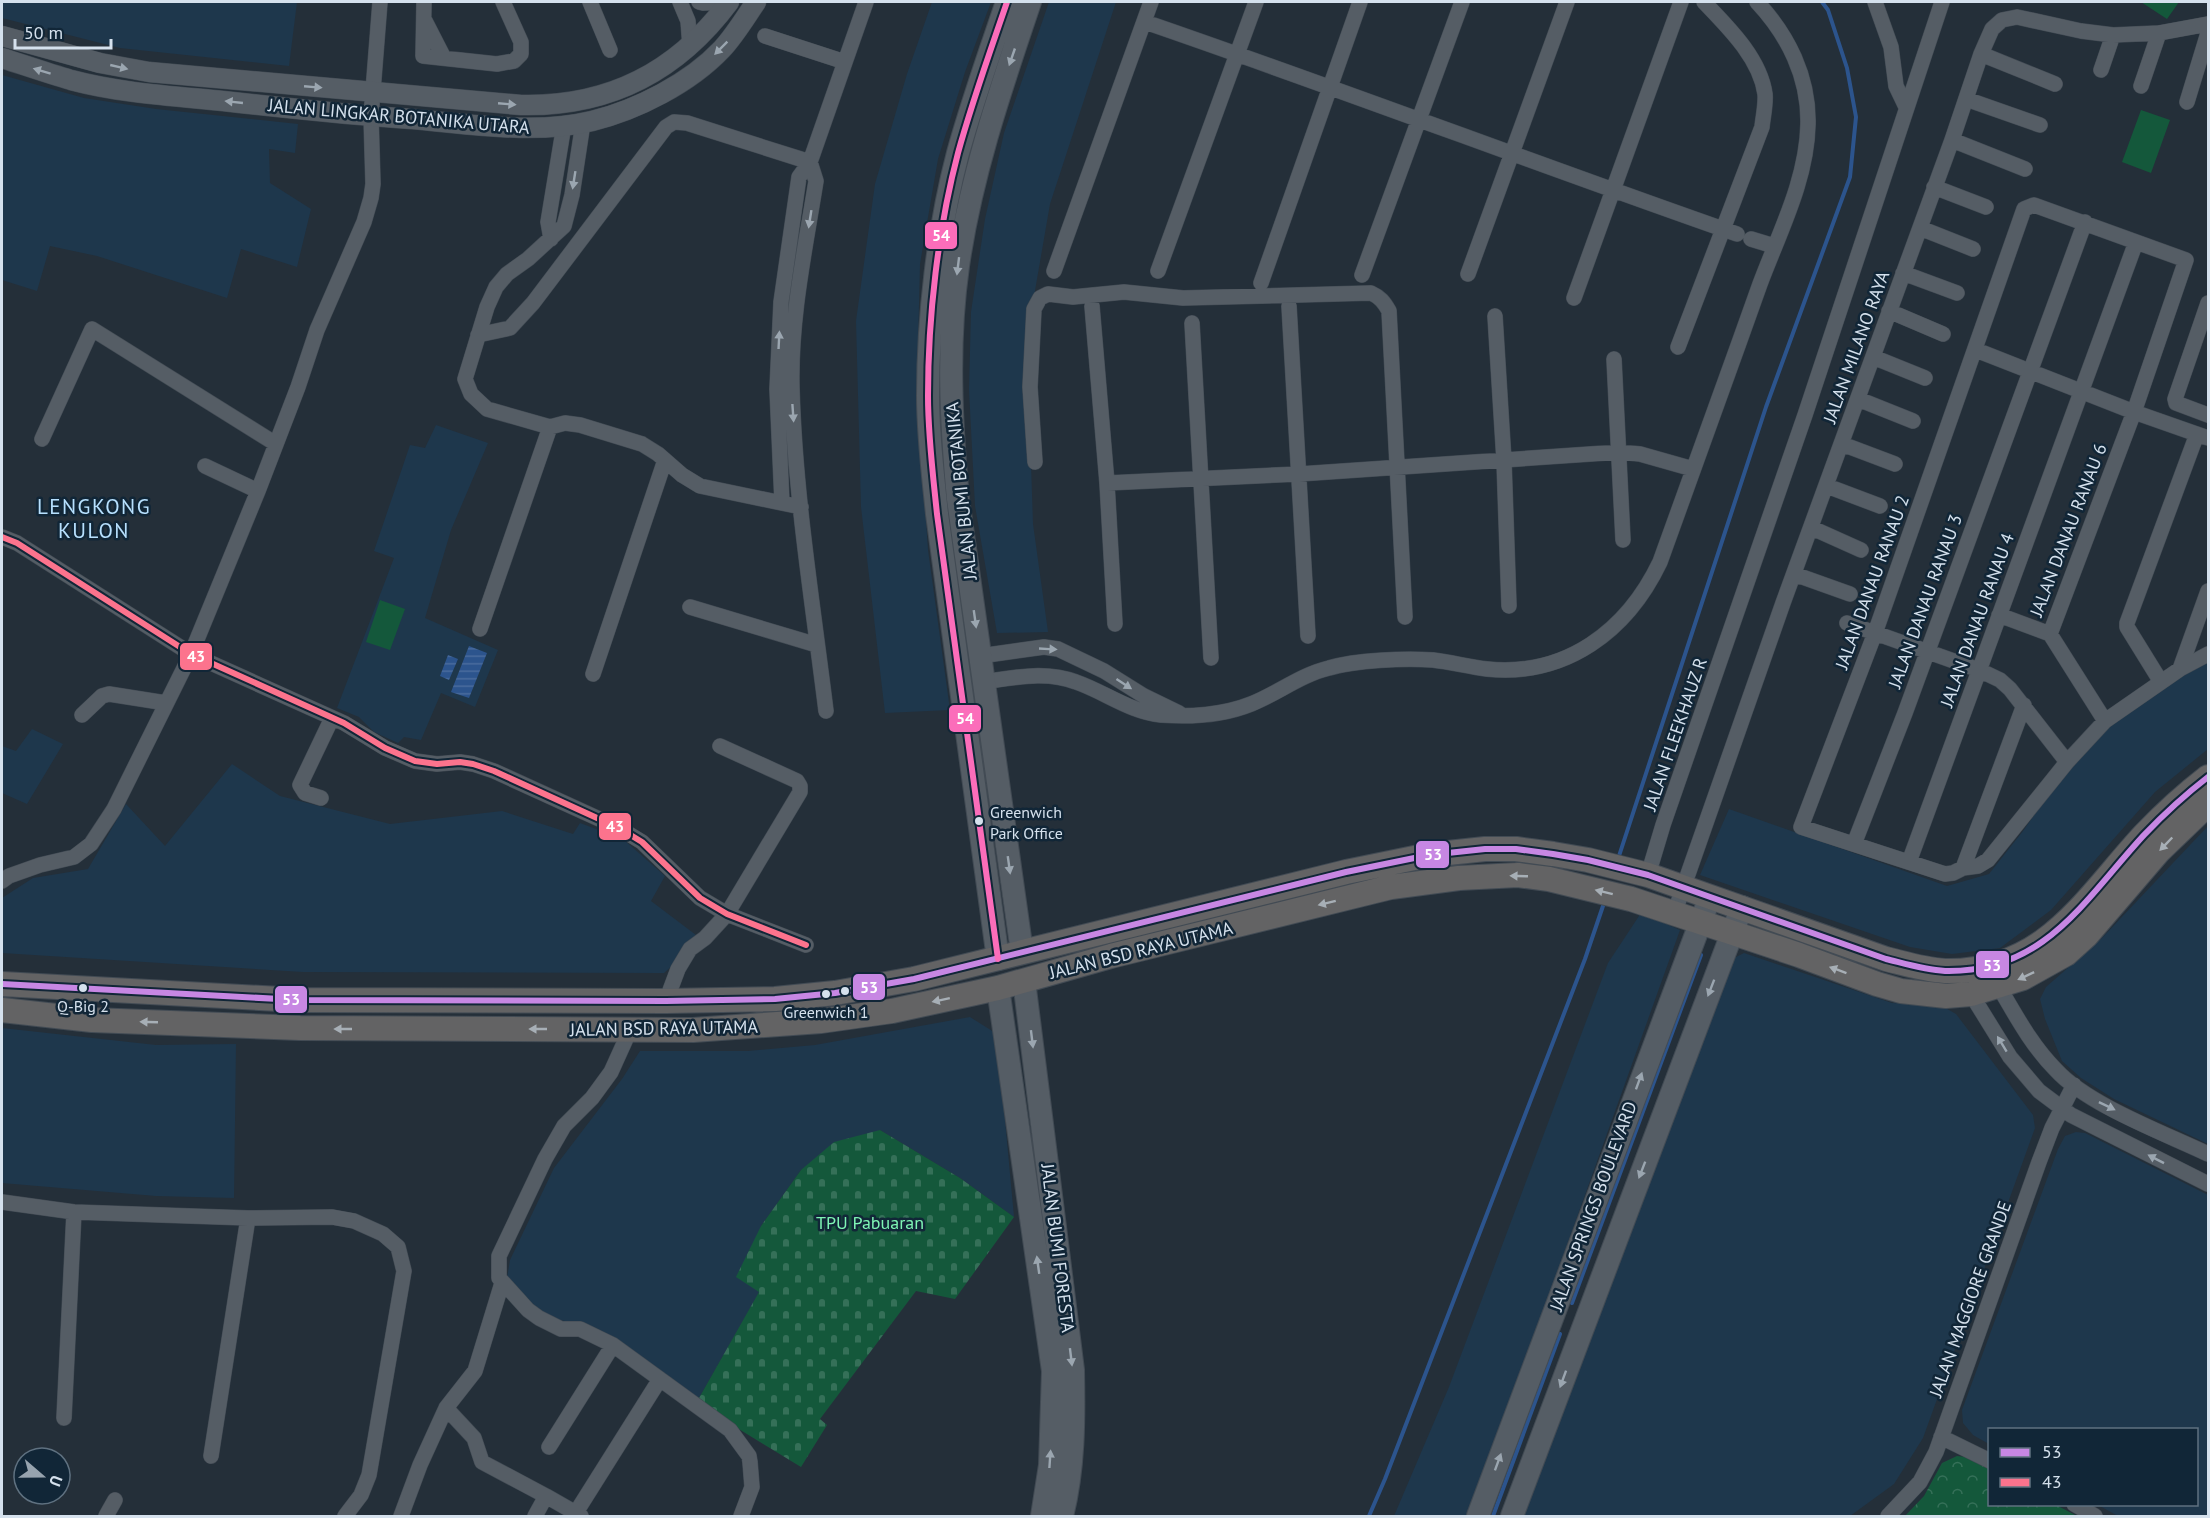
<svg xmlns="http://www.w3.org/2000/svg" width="2210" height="1518" viewBox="0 0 2210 1518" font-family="'PT Sans',sans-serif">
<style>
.built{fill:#1e374c}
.cemetery{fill:url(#cemetery-stones)}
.park{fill:url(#park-crowns)}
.pitch{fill:#14583b}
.water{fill:url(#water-rules)}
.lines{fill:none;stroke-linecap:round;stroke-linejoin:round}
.stream{stroke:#2c548d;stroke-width:4}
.minor-casing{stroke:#424b54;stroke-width:16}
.tertiary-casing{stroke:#424b54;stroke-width:21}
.secondary-casing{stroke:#424b54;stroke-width:24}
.primary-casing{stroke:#424b54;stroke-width:26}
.minor{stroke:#555d65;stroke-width:15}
.tertiary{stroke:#555d65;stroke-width:20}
.secondary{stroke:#555d65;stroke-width:22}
.primary{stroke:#636364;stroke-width:24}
.bus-1-casing{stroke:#112637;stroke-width:10}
.bus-2-casing{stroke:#112637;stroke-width:10}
.bus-3-casing{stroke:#112637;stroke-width:10}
.bus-1{stroke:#c787e3;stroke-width:6}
.bus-2{stroke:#fc738d;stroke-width:6}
.bus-3{stroke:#fb6dba;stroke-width:6}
.oneway{fill:#9ba6b0}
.oneway2{fill:#a7afb6}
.bus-dot{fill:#d5e1ed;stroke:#112637;stroke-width:2}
.labels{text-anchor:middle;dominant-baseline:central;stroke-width:5;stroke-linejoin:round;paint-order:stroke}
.bus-label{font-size:16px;fill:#d5e1ed;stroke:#112637}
.street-label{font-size:18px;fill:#d5e1ed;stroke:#112637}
.park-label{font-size:18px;fill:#7ff6b5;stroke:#112637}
.quarter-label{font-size:21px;letter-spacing:1.5px;fill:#b7e0fe;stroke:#112637}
.line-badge{stroke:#112637;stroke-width:2}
.badge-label{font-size:16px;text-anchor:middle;font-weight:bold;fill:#fff}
</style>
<defs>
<pattern id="cemetery-stones" width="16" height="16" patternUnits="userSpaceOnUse" patternTransform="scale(1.5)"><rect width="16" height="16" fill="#14583b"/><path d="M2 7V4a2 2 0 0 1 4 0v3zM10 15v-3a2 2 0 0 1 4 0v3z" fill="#357058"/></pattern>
<pattern id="park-crowns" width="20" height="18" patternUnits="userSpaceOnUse" patternTransform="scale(1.5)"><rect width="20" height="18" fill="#14583b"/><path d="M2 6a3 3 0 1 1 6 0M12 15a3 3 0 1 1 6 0" fill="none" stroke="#357058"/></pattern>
<pattern id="water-rules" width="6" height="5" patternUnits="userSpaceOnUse" patternTransform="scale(1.5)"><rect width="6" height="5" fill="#2c548d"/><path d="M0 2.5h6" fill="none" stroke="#4a6c9d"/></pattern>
</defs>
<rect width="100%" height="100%" fill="#242f39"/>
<path class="built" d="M 2,2 L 297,2 L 289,66 L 120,48 L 2,18 Z
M 932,2 L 991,2 L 965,72 L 938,159 L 920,264 L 917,385 L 928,550 L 950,710 L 885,713 L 861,507 L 856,321 L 875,184 L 907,74 Z
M 1049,2 L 1116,2 L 1050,204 L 1032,308 L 1029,404 L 1033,524 L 1048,632 L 997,633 L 975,506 L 969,390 L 971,312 L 985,219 L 1004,133 Z
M 2,75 L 84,98 L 156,109 L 298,124 L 295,153 L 269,149 L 270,183 L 311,209 L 297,267 L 241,249 L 227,298 L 97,256 L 50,246 L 37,291 L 2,280 Z
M 436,425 L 488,443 L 451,530 L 425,618 L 498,650 L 475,707 L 441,693 L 421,740 L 404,737 L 398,743 L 374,732 L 359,717 L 337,708 L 394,558 L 374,551 L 410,445 L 425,448 Z
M 2208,659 L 2208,749 L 2155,792 L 2051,910 L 2000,948 L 1952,954 L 1910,947 L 1700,875 L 1729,809 L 1947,886 L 1989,874 L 2023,831 L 2062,775 L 2117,715 Z
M 32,729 L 63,744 L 27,804 L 2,793 L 2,746 L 16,751 Z
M 232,764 L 280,796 L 390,824 L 502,811 L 573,834 L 580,823 L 623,839 L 665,876 L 651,901 L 696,935 L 681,958 L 664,973 L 303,972 L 2,953 L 2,898 L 33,878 L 88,869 L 126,804 L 165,846 Z
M 2208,826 L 2208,1144 L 2114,1099 L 2081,1078 L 2062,1061 L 2045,1019 L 2040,999 L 2046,987 L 2102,938 Z
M 1641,913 L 1680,930 L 1470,1516 L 1394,1516 L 1449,1387 L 1608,963 Z
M 1744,953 L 1892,1003 L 1942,1006 L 1956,1014 L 2033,1115 L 2035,1128 L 1923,1438 L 1894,1484 L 1850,1516 L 1524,1516 L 1734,958 Z
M 970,1017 L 997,1034 L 1014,1217 L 960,1178 L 880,1130 L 801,1170 L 761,1226 L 760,1291 L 699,1398 L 584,1324 L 552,1319 L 534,1309 L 507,1278 L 510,1260 L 554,1168 L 622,1079 L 640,1051 L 748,1051 L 815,1045 Z
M 2,1028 L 156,1045 L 236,1044 L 234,1198 L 156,1196 L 2,1183 Z
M 2076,1132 L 2085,1133 L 2208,1195 L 2208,1516 L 2118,1516 L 2098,1505 L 2196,1504 L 2196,1430 L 1990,1430 L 1989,1444 L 1973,1435 L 1963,1423 L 1962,1410 L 2058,1149 L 2065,1136 Z"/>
<path class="cemetery" d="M 880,1130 L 960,1178 L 1014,1217 L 955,1299 L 916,1291 L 820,1419 L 827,1425 L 801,1467 L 729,1423 L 699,1398 L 759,1292 L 736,1277 L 761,1226 L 801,1170 L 834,1142 Z"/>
<path class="park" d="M 1957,1456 L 1966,1457 L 1989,1469 L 1990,1504 L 2056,1505 L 2077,1516 L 1905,1516 L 1924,1496 L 1942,1463 Z"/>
<path class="pitch" d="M 2141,2 L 2179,2 L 2167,19 Z
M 2141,110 L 2170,120 L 2151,173 L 2122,162 Z
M 380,600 L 405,609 L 390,650 L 366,642 Z"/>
<path class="water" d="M 469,646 L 487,653 L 469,698 L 451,692 Z
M 448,655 L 458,659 L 449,680 L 440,676 Z"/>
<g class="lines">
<path class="stream" d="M 1618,859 L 1766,407 L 1850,177 L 1856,117 L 1847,68 L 1828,10 L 1822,2
M 1572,1303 L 1701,955
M 1369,1516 L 1385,1479 L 1585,959 L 1605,900
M 1493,1516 L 1560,1334"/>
<g class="minor-casing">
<path id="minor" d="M 424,2 L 423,56 L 497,64 L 514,61 L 521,54 L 521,42 L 503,2
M 590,2 L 610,50
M 680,2 L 688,21 L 690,47
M 699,2 L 703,3 L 729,2
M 1875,2 L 1891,47 L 1896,86 L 1906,107
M 425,21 L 444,58
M 1145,22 C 1343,90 1539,165 1737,234
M 765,36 L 845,62
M 1981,54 L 2055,84
M 2101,70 L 2113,35
M 2141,86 L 2159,33
M 1966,99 L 2040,125
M 2187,102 L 2208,33
M 583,123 L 572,195 L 564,226 L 528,259 L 507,274 L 496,287 L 487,307 L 465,379 L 471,394 L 487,409 L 550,427 L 565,423 L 580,425 L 642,444 L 658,454 L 682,475 L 700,486 L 801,507
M 1952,140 L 2025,169
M 810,162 L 816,181 C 805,250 790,319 792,389 C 795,496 813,605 826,711
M 1934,187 L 1986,207
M 1920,228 L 1973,249
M 551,239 L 548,222 L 564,125
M 1751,239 L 1774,246
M 1054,271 L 1151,2
M 1158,271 L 1256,2
M 1903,273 L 1957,293
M 1468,274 L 1567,2
M 1362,275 L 1462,2
M 1261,283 L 1360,2
M 1574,298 L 1681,2
M 2208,303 L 2175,399 L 2176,403 L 2208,415
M 1092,306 L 1107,483 L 1115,624
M 1289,306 L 1308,636
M 1889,311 L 1943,334
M 1495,316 L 1504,461 L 1509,606
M 1192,323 L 1211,658
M 478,335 L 510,328 L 533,303 L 666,127 L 674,122 L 687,123 L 810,162
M 1678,347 L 1762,127 C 1763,117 1766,104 1765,94 C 1760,58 1728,27 1704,2
M 1976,350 L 2134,412 L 2208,438
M 1873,357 L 1925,378
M 1614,359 L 1623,540
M 1858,399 L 1913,421
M 42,439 L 92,329 L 276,444
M 1842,444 L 1895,464
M 1035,462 L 1030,387 L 1034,309 L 1040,298 L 1048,294 L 1073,297 L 1124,292 L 1183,298 L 1371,293 C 1380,297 1384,302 1389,311 L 1405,617
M 205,466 L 258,491
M 1107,483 L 1299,474 L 1620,452 L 1640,454 L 1693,469
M 1827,486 L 1880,506
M 782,503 L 777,389 L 781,302 L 799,177 L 810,162 L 866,2
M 1812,528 L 1861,550
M 2,537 L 17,543 L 191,654 L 344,723 L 385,748 L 415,761 L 437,764 L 460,762 L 473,764 L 494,771 L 619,828 L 642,842 L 700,898 L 727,914 L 806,945
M 1794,574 L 1850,594
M 690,607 L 817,645
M 1999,615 L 2050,634
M 1847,623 L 1979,670 L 2000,680 L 2010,689 L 2067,762
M 480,629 L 550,427
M 980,656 L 1044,647 L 1058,649 L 1104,671 L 1144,696 L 1179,713
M 2180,669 L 2208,591
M 593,674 L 665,460
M 982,682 C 1014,678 1045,670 1076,682 C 1105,692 1130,712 1161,715 C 1189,717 1224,715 1251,704 C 1277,694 1300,675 1329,668 C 1356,660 1405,658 1433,660 C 1451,662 1469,667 1487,669 C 1566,677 1627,631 1660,562 C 1693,470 1727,377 1760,284 C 1779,233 1807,180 1808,124 C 1809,77 1788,35 1757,2
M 2161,682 L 2127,627 L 2127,623 L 2197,434
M 82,715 L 102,696 L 109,694 L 166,703
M 2105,721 L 2050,634 L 2134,412 L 2186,260 L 2034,205 L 2024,209 L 1875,633 L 1801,827 L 1945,874 L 1953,873 L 1963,868 L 1978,866 L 1988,860 L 2067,762 L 2105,721 L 2180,669 L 2208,654
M 321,798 L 305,793 L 300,785 L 332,718
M 1854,844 L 1905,713 L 2085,222
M 1909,862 L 2136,242
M 1963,868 L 2024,705
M 1648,875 L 1663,825 L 1805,415 L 1942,2
M 2,881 L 9,876 L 40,865 L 74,857 L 91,844 L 114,809 L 191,654 L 258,491 L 298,387 L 317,330 L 364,222 L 371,198 L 373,184 L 371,116 L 380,2
M 1674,914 L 1783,603 L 1952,140 L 1981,54 L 1992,29 L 2002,20 L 2017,17 L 2081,31 L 2113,35 L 2159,33 L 2208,24
M 1999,987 C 2016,1016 2032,1046 2056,1070 C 2088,1105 2164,1133 2208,1154
M 1971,994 L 2010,1057 L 2039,1091 L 2071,1115 L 2208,1184
M 666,1001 L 678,969 L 690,949 L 705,938 L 727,914 L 800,792 L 800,786 L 797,781 L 720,746
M 630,1030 L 611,1072 L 592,1098 L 564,1126 L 545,1159 L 499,1256 L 499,1278 L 528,1310 L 539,1318 L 561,1329 L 580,1329 L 613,1345 L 730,1430 L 749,1456 L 750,1462 L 752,1487 L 741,1516
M 2,1202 L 74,1212 L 248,1218 L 332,1217 L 354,1221 L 383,1234 L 398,1247 L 404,1271 L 369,1475 L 361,1495 L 345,1516
M 446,1408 L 474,1438 L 482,1462 L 546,1496
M 64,1418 L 74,1212
M 1941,1437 L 1990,1461
M 549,1447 L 613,1345
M 211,1456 L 248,1218
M 2074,1504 L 2095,1516
M 575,1514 L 660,1379
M 106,1516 L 115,1500
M 401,1516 L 420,1465 L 446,1408 L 475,1371 L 502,1283
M 535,1516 L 546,1496 L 581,1516
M 1888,1516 L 1920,1482 L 1936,1452 L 2039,1162 L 2052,1128 L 2074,1085"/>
</g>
<g class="tertiary-casing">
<path id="tertiary" d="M 2,36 L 100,63 L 149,72 L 521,105 C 609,107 677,72 729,2
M 2,58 C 24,65 47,73 71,80 C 120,93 172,96 223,101 C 286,108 349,115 412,119 C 471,124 534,135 592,121 C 637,110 690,83 722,49 C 735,35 745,18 756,2"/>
</g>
<g class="secondary-casing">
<path id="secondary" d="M 1022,952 L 958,499 C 951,422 947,343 958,266 C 971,175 1001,88 1030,2
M 998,959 L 937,514 C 933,475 928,436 928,396 C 928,317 938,229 958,153 C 972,102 990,52 1007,2
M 1024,981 L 1073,1370 C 1074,1419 1074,1469 1062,1516
M 998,988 L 1053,1371 L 1050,1465 L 1042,1516
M 1478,1516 L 1710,897
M 1512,1516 L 1742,907"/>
</g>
<g class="primary-casing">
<path id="primary" d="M 2,984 L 298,1000 L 666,1001 L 775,999 L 835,993 L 914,979 L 1346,872 L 1429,855 L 1485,849 L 1516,849 L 1553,854 L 1588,860 L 1648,875 L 1886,959 C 1906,964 1925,970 1945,971 C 2045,973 2084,900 2144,835 C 2164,814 2186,794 2208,777
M 2,1010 L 92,1020 L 300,1028 L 693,1030 L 821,1021 L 892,1011 L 998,988 L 1111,956 L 1391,887 L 1459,878 L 1518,875 L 1549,879 L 1631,899 L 1799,955 L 1877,984 L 1901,991 L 1946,996 L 1971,994 L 2023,978 L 2066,954 L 2087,935 L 2159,851 L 2208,804"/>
</g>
<use href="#minor" class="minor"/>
<use href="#tertiary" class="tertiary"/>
<use href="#secondary" class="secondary"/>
<use href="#primary" class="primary"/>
<g class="bus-1-casing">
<path id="bus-1" d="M 2,984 L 298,1000 L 666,1001 L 775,999 L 835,993 L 914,979 L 1346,872 L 1429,855 L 1485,849 L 1516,849 L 1553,854 L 1588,860 L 1648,875 L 1886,959 C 1906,964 1925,970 1945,971 C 2045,973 2084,900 2144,835 C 2164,814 2186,794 2208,777"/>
</g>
<g class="bus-2-casing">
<path id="bus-2" d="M 2,537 L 17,543 L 191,654 L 344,723 L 385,748 L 415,761 L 437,764 L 460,762 L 473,764 L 494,771 L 619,828 L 642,842 L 700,898 L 727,914 L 806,945"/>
</g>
<g class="bus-3-casing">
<path id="bus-3" d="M 998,959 L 937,514 C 933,475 928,436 928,396 C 928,317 938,229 958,153 C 972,102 990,52 1007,2"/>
</g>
<use href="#bus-1" class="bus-1"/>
<use href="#bus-2" class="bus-2"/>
<use href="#bus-3" class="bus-3"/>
</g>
<defs><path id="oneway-solid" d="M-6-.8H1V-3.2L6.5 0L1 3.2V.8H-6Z" transform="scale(1.5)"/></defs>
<g class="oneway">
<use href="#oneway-solid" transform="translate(721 48) rotate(135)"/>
<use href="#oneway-solid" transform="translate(1012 57) rotate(109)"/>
<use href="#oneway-solid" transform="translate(119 67) rotate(13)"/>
<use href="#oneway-solid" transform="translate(42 71) rotate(-163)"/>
<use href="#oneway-solid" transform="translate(313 87) rotate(5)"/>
<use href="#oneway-solid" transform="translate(234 102) rotate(-174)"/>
<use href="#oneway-solid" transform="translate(507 104) rotate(5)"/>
<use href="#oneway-solid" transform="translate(574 180) rotate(99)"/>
<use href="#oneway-solid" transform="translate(810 219) rotate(99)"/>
<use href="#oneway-solid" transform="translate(958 266) rotate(97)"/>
<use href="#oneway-solid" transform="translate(779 340) rotate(-87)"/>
<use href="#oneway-solid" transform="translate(793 413) rotate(86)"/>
<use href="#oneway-solid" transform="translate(975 619) rotate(82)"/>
<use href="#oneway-solid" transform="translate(1048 649) rotate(3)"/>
<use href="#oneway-solid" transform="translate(1124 684) rotate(33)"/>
<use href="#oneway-solid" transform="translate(1009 865) rotate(82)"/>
<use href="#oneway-solid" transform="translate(1711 988) rotate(111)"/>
<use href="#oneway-solid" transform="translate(1032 1039) rotate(83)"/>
<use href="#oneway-solid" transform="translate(2002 1044) rotate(-121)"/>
<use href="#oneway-solid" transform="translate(1639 1081) rotate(-70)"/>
<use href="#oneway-solid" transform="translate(2107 1106) rotate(26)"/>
<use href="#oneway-solid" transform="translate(2156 1159) rotate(-153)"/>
<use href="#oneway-solid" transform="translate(1642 1170) rotate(111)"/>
<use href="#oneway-solid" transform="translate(1038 1265) rotate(-98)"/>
<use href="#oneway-solid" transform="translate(1071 1357) rotate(83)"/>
<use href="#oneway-solid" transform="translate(1563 1379) rotate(110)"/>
<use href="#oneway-solid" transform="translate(1050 1459) rotate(-86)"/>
<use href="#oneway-solid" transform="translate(1498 1462) rotate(-70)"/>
</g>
<g class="oneway2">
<use href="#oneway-solid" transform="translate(2166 844) rotate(134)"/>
<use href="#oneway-solid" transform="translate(1519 876) rotate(-178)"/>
<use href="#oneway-solid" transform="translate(1604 892) rotate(-166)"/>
<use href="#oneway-solid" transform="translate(1327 903) rotate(166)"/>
<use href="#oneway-solid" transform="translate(1838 970) rotate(-160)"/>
<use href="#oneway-solid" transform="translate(2026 976) rotate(155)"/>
<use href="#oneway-solid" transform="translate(941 1000) rotate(168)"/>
<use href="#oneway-solid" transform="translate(149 1022) rotate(-178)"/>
<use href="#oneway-solid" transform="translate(343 1029) rotate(-180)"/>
<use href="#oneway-solid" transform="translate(538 1029) rotate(-180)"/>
</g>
<g class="bus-dot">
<circle cx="979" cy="821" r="5"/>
<circle cx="83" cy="988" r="5"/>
<circle cx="845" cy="991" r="5"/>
<circle cx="826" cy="994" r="5"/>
</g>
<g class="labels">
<g class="bus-label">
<text x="990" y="812" text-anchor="start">Greenwich<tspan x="990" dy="21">Park Office</tspan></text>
<text x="83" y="1006">Q-Big 2</text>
<text x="826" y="1012">Greenwich 1</text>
</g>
<g class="street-label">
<text transform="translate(399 116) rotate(5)">JALAN LINGKAR BOTANIKA UTARA</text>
<text transform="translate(1856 347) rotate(-70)">JALAN MILANO RAYA</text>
<text transform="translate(961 491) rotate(-96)">JALAN BUMI BOTANIKA</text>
<text transform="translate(2068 530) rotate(-69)">JALAN DANAU RANAU 6</text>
<text transform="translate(1872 582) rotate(-70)">JALAN DANAU RANAU 2</text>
<text transform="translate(1925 601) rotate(-70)">JALAN DANAU RANAU 3</text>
<text transform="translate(1977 620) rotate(-70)">JALAN DANAU RANAU 4</text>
<text transform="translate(1675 734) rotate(-71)">JALAN FLEEKHAUZ R</text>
<text transform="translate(1141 950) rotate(-14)">JALAN BSD RAYA UTAMA</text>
<text transform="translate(664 1028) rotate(-1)">JALAN BSD RAYA UTAMA</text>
<text transform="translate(1593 1206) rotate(-70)">JALAN SPRINGS BOULEVARD</text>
<text transform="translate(1058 1248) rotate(83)">JALAN BUMI FORESTA</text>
<text transform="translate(1970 1299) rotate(-70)">JALAN MAGGIORE GRANDE</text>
</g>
<g class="park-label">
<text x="870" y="1222">TPU Pabuaran</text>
</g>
<g class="quarter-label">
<text x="94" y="506">LENGKONG<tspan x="94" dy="24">KULON</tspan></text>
</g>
</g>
<g class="line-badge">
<rect x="924" y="221" width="34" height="29" rx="6" fill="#fb6dba"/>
<rect x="179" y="642" width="34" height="29" rx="6" fill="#fc738d"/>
<rect x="948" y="704" width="34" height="29" rx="6" fill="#fb6dba"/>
<rect x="598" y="812" width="34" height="29" rx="6" fill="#fc738d"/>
<rect x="1415" y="840" width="35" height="29" rx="6" fill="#c787e3"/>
<rect x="1975" y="950" width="35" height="29" rx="6" fill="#c787e3"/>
<rect x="852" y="973" width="34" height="28" rx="6" fill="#c787e3"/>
<rect x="274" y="985" width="34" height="29" rx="6" fill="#c787e3"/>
</g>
<g class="badge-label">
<text x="941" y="241">54</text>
<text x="196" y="662">43</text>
<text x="965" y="724">54</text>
<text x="615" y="832">43</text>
<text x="1433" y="860">53</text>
<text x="1992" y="971">53</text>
<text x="869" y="993">53</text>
<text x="291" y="1005">53</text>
</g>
<rect width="2210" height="1518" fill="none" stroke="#d5e1ed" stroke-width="6"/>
<rect x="1988" y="1428" width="210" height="78" fill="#112637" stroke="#5f7180" stroke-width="1.5"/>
<rect x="2000" y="1448" width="30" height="9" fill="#c787e3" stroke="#5f7180" stroke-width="1.5"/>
<text x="2042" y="1458" font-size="18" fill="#d5e1ed">53</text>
<rect x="2000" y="1478" width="30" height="9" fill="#fc738d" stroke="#5f7180" stroke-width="1.5"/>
<text x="2042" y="1488" font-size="18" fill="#d5e1ed">43</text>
<g transform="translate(42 1476) rotate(110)"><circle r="28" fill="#112637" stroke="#5f7180" stroke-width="1.5"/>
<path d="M0-4.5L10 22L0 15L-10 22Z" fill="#97a3ae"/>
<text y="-9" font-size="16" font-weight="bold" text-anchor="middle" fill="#d5e1ed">U</text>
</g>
<path d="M15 39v9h96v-9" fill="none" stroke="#d5e1ed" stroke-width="3"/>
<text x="24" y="39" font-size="18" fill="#d5e1ed" stroke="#112637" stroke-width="4.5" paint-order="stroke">50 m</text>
</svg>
